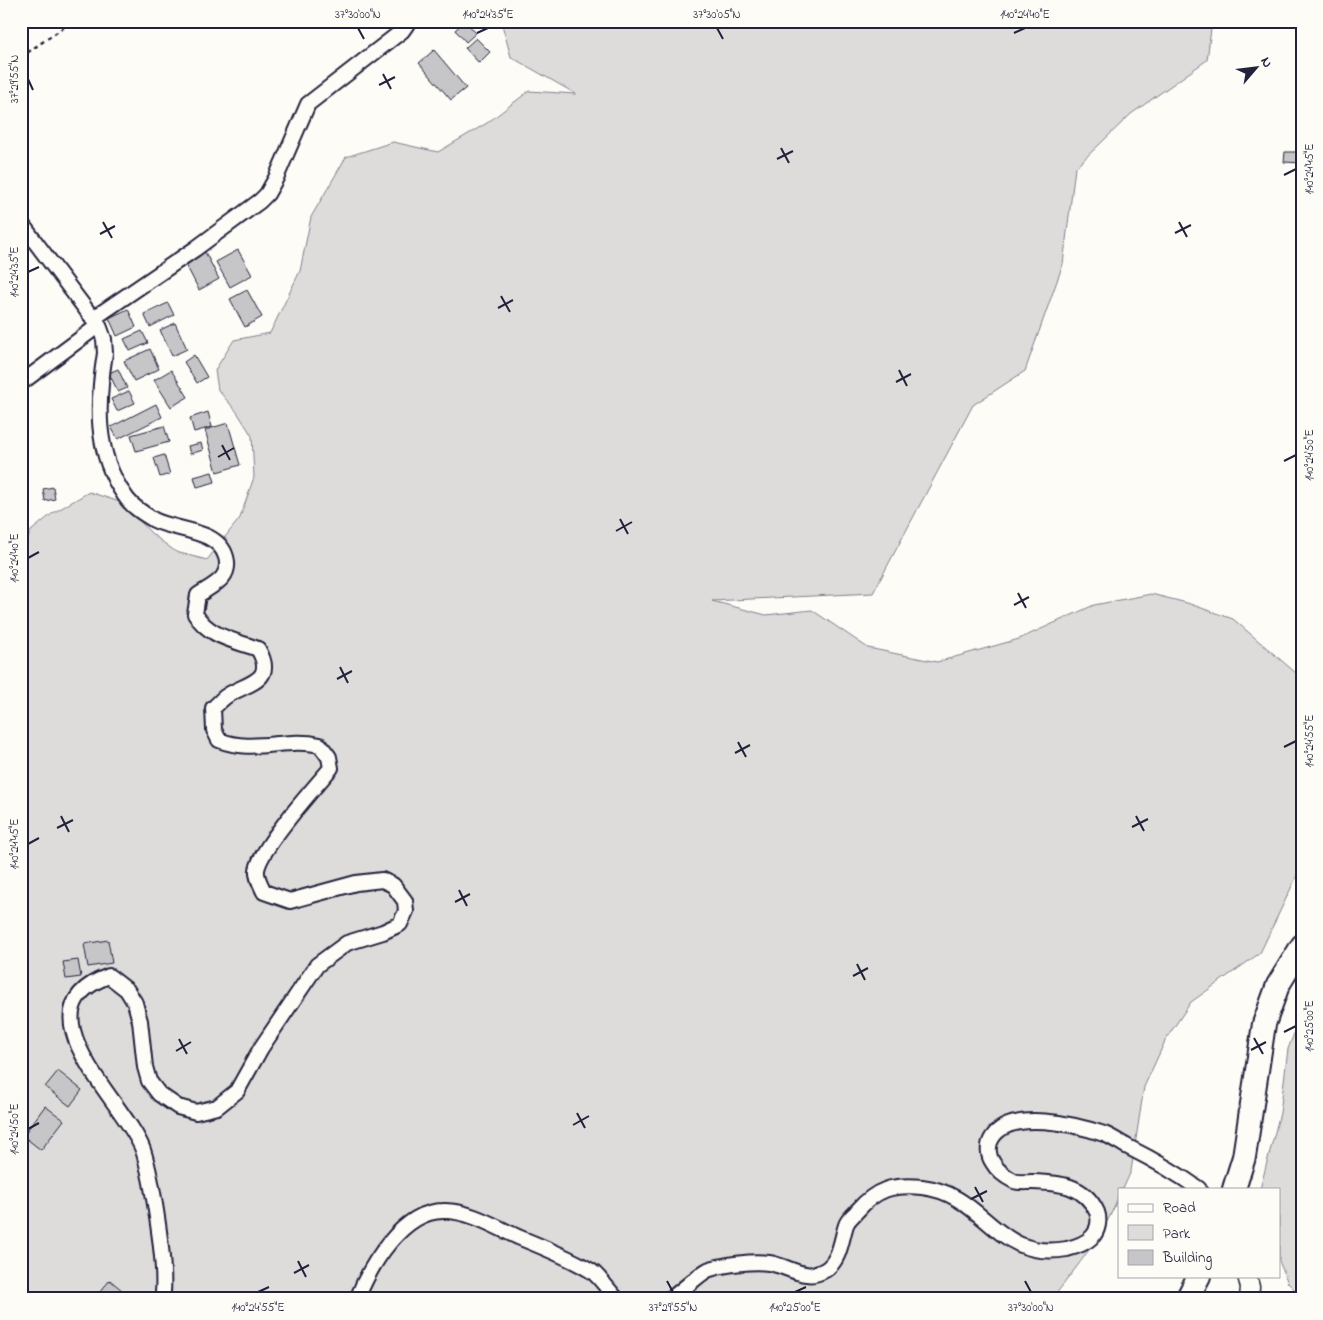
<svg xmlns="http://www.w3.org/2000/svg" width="1323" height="1320" viewBox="0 0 1323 1320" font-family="'Indie Flower',sans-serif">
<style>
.green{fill:#dddcdb;stroke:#807f8b}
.building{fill:#c6c6c8;stroke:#22223b}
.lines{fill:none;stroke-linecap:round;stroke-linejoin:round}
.minor-casing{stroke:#22223b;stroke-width:18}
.tertiary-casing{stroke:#22223b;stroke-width:21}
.primary-casing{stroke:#22223b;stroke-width:26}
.path{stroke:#22223b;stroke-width:2.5;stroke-dasharray:4 4;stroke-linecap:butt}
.minor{stroke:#fdfcf7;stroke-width:14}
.tertiary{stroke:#fdfcf7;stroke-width:18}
.primary{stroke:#fdfcf7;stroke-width:22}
.ticks{fill:none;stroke:#22223b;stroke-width:2}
.neatline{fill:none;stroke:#22223b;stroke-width:2}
.ticks-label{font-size:12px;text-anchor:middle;fill:#22223b}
</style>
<rect width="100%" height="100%" fill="#fdfcf7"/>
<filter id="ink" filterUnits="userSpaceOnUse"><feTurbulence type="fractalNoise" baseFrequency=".02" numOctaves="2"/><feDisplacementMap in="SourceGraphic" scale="10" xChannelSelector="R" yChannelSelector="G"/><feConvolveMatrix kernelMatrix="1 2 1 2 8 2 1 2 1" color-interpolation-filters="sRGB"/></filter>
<g filter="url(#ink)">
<path class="green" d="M 501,21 L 1212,21 L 1207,60 L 1131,114 L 1075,168 L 1063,264 L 1025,371 L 973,405 L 873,593 L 712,601 L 766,615 L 812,610 L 868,648 L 937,662 L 1019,639 L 1094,605 L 1151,594 L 1187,603 L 1233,619 L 1296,673 L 1302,688 L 1302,865 L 1260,953 L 1191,1002 L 1166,1039 L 1144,1087 L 1131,1171 L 1123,1189 L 1119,1189 C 1119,1215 1069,1277 1052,1299 L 21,1299 L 21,556 L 31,531 L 53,513 L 89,492 L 123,503 L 152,534 L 176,552 L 207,560 L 240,518 L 254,477 L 252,436 L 237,412 L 218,390 L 215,370 L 234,340 L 270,333 L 300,271 L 311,217 L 346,157 L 393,142 L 438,152 L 487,123 L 529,91 L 576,94 L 511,57 Z
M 1302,1013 L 1302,1297 L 1288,1283 L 1279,1261 L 1279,1189 L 1260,1189 L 1280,1113 L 1288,1049 Z"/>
<path class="building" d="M 465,21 L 476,33 L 466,42 L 455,30 Z
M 476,38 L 490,52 L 479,63 L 465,48 Z
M 434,50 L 466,88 L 451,100 L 419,63 Z
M 1285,152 L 1302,152 L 1302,163 L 1284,162 Z
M 238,250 L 252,275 L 230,287 L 216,262 Z
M 205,252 L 219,279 L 199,290 L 185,263 Z
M 247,290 L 262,317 L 245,327 L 230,299 Z
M 168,303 L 174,315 L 150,327 L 144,314 Z
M 128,309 L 136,327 L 117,336 L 109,318 Z
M 175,323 L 187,349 L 172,356 L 160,330 Z
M 142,331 L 148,343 L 130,351 L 124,339 Z
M 150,349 L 159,369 L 134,381 L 124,361 Z
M 194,355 L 207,377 L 197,383 L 184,362 Z
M 118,369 L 127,388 L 118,392 L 109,373 Z
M 171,370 L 188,397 L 171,407 L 154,380 Z
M 129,391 L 135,403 L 117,411 L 111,399 Z
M 156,404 L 162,417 L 118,439 L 111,427 Z
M 208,412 L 212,427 L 194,432 L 190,418 Z
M 228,423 L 240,465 L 217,472 L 205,430 Z
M 164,426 L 169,442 L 136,451 L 131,435 Z
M 201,443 L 203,450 L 190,454 L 188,446 Z
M 164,455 L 170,474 L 160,477 L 154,458 Z
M 212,472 L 215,482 L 197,487 L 194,477 Z
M 53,487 L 55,499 L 45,501 L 43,489 Z
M 108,940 L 112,963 L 88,967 L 84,944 Z
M 78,960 L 81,977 L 66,979 L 63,962 Z
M 58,1071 L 82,1090 L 70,1106 L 45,1087 Z
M 45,1106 L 64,1120 L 41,1150 L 23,1136 Z
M 110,1280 L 123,1291 L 116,1299 L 94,1299 Z"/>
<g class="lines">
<g class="minor-casing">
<path id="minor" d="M 21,223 L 100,328 L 104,339 L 105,353 C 97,403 94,452 125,496 C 131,506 144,514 154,520 C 176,531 218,529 226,557 C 232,578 213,585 198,595 L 195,614 C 209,637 234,640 258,649 C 278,683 244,683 225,697 C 221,700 217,705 213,708 L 214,730 L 219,740 C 253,754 286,737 320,745 L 329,757 L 331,768 C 314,788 260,848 257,870 C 256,877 261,885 264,892 L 290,901 L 356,883 L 382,880 L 393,885 L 405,901 L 406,911 L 400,924 L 383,932 L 347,943 L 317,965 L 261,1048 L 237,1091 L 217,1107 L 196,1112 L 178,1107 L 159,1094 L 149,1081 L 145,1067 L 140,1021 L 135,1003 L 127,990 L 109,976 C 15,1010 125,1101 143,1150 C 152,1178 168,1272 162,1299
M 94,318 L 195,249 L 260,201 L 267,194 L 276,178 L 308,104 L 402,31 L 407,24 L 406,21
M 21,383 L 99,325
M 357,1299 C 370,1266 402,1211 443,1211 C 468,1210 496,1227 518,1237 C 538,1245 578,1261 594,1273 C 602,1280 609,1291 617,1299
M 670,1299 C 680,1293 702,1271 710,1269 C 727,1264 752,1261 769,1263 C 789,1266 806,1282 825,1270 C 840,1261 841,1240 846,1225 C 848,1219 853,1216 857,1211 C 876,1189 893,1184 922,1187 C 986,1194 995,1262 1067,1249 C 1075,1247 1086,1243 1092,1237 C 1098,1231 1100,1220 1097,1212 C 1084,1184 1059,1183 1032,1182 C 1026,1182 1019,1183 1014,1181 C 1006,1177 997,1170 993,1163 C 988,1156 987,1146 992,1138 C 1010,1108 1077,1125 1104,1134 C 1112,1137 1120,1143 1128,1147 C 1152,1159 1177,1173 1199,1189"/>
</g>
<g class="tertiary-casing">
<path id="tertiary" d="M 1247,1276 L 1250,1287 L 1249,1299"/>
</g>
<g class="primary-casing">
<path id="primary" d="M 1234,1189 L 1244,1157 L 1264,1024 L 1278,985 L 1302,946
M 1187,1299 L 1199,1276"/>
</g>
<path class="path" d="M 21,57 L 73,21"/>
<use href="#minor" class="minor"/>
<use href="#tertiary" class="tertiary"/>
<use href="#primary" class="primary"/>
</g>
</g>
<path class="ticks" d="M 358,28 L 364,39M 717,28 L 723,39M 477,33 L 488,28M 1014,33 L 1025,28M 383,74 L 391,89M 28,79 L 33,90M 379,85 L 395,77M 781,148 L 789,163M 777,159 L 793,151M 1284,175 L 1296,169M 103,222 L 112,238M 1179,222 L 1187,237M 1175,233 L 1191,225M 100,234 L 115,226M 28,272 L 39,267M 501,296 L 510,312M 498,308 L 513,300M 899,370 L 907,386M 896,382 L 911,374M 222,445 L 230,460M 218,457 L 234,448M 1284,461 L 1296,455M 620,519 L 628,534M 616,531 L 632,522M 28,558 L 39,552M 1018,593 L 1026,608M 1014,605 L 1029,597M 340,667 L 348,683M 337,679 L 352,671M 738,742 L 746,757M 1284,747 L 1296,741M 735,753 L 750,745M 61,816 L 69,832M 1136,816 L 1144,831M 1132,827 L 1148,819M 57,828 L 73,820M 28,844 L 39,838M 459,890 L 467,906M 455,902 L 470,894M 857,964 L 865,980M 853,976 L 868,968M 1284,1032 L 1296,1026M 1254,1038 L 1263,1054M 179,1039 L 187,1054M 1251,1050 L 1266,1042M 176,1051 L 191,1042M 577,1113 L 585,1128M 573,1125 L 589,1116M 28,1129 L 39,1123M 975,1187 L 983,1202M 971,1199 L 987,1191M 298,1261 L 306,1277M 294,1273 L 309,1265M 667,1281 L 673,1292M 1025,1281 L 1031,1292M 258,1292 L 269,1287M 795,1292 L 806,1287"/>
<rect width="1323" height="1320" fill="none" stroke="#fdfcf7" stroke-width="55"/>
<rect x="1118" y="1188" width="162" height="90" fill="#fdfcf7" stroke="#a5a5ac"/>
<rect x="1128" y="1204" width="25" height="8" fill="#fdfcf7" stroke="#a5a5ac"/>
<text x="1163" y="1212" font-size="15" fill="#22223b">Road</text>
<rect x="1128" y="1225" width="25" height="15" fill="#dddcdb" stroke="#a5a5ac"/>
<text x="1163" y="1238" font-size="15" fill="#22223b">Park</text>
<rect x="1128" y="1250" width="25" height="15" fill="#c6c6c8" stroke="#a5a5ac"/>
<text x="1163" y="1262" font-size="15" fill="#22223b">Building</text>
<g transform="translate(1256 68) rotate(62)" stroke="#fdfcf7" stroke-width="4" paint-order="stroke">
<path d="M0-4L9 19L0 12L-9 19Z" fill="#22223b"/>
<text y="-8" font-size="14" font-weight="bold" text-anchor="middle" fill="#22223b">N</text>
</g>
<rect x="28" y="28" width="1268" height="1264" class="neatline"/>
<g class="ticks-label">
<text x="358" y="18">37°30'00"N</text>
<text x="488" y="18">140°24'35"E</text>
<text x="717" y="18">37°30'05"N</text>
<text x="1025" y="18">140°24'40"E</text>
<text transform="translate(14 79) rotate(-90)" y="4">37°29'55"N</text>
<text transform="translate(1309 169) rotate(-90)" y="4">140°24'45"E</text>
<text transform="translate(14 272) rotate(-90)" y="4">140°24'35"E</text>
<text transform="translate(1309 455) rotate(-90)" y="4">140°24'50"E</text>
<text transform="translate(14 558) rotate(-90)" y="4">140°24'40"E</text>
<text transform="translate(1309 741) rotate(-90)" y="4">140°24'55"E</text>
<text transform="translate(14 844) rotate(-90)" y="4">140°24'45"E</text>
<text transform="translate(1309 1026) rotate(-90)" y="4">140°25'00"E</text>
<text transform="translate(14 1129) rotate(-90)" y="4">140°24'50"E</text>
<text x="258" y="1311">140°24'55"E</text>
<text x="673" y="1311">37°29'55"N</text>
<text x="795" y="1311">140°25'00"E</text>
<text x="1031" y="1311">37°30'00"N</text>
</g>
</svg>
